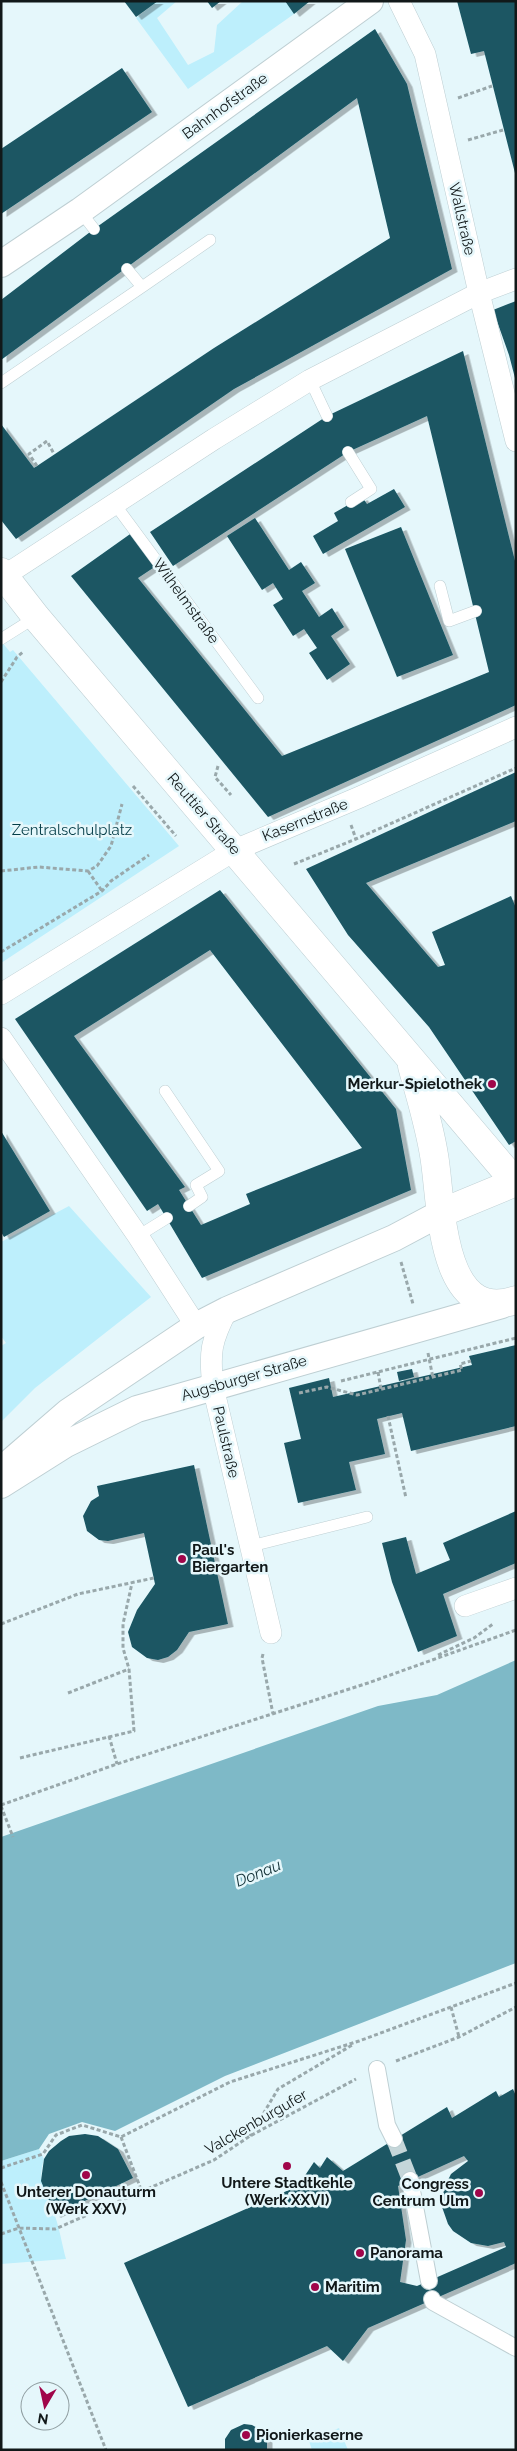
<svg xmlns="http://www.w3.org/2000/svg" width="517" height="2451" viewBox="0 0 517 2451" font-family="Raleway,sans-serif">
<style>
.green{fill:#bdeffc}
.water{fill:#7eb9c7}
.building{fill:#1a5764;fill-rule:evenodd;filter:url(#shadow)}
.lines{fill:none;stroke-linecap:round;stroke-linejoin:round}
.pedestrian-tunnel{stroke:#c5d6d9;stroke-width:16;stroke-dasharray:16 8;stroke-linecap:butt}
.service-casing{stroke:#becfd3;stroke-width:12}
.pedestrian-casing{stroke:#becfd3;stroke-width:18}
.minor-casing{stroke:#becfd3;stroke-width:22}
.tertiary-casing{stroke:#becfd3;stroke-width:28}
.secondary-casing{stroke:#becfd3;stroke-width:29}
.path{stroke:#99a8ab;stroke-width:3;stroke-dasharray:4 2.5;stroke-linecap:butt}
.service{stroke:#fff;stroke-width:11}
.pedestrian{stroke:#fff;stroke-width:16}
.minor{stroke:#fff;stroke-width:21}
.tertiary{stroke:#fff;stroke-width:26}
.secondary{stroke:#fff;stroke-width:28}
.poi-dot{fill:#a0064a;stroke:#e5f7fb;stroke-width:2}
.labels{text-anchor:middle;dominant-baseline:central;stroke-width:5;stroke-linejoin:round;paint-order:stroke}
.street-label{font-size:15px;fill:#111819;stroke:#e5f7fb}
.park-label{font-size:15px;fill:#043d48;stroke:#e5f7fb}
.poi-label{font-size:15px;font-weight:bold;fill:#111819;stroke:#e5f7fb;text-anchor:start}
.water-label{font-size:16px;font-style:italic;fill:#153339;stroke:#e5f7fb}
</style>
<defs>
<filter id="shadow"><feDropShadow dx="5.5" dy="3" stdDeviation="0" flood-color="#0004"/></filter>
</defs>
<rect width="100%" height="100%" fill="#e5f7fb"/>
<path class="green" d="M 158,1 L 177,1 L 157,18 L 188,65 L 214,52 L 217,25 L 243,1 L 285,1 L 294,14 L 188,89 L 136,18 Z
M 1,641 L 10,652 L 13,650 L 179,846 L 1,963 Z
M 69,1206 L 151,1297 L 35,1388 L 1,1422 L 1,1346 L 6,1343 L 1,1336 L 1,1242 Z
M 39,2149 L 44,2159 C 36,2186 48,2192 55,2216 C 60,2230 62,2245 66,2259 L 1,2264 L 1,2161 Z
M 339,2428 L 348,2450 L 312,2450 L 309,2441 Z"/>
<path class="water" d="M 516,1660 L 516,1963 L 225,2076 L 115,2131 L 82,2122 L 49,2134 L 39,2149 L 1,2161 L 1,1837 L 378,1706 L 437,1695 Z"/>
<path class="building" d="M 124,1 L 158,1 L 136,17 Z
M 207,1 L 221,1 L 212,8 Z
M 285,1 L 310,1 L 294,14 Z
M 457,1 L 515,1 L 516,177 L 484,51 L 471,54 Z
M 375,29 L 407,84 L 452,269 L 234,389 L 16,539 L 1,520 L 1,424 L 34,468 L 214,348 L 390,238 L 357,98 L 1,360 L 1,300 L 94,229 Z
M 122,68 L 152,112 L 1,214 L 1,149 Z
M 516,301 L 516,378 L 515,378 L 509,355 L 493,310 Z
M 463,351 L 516,565 L 516,705 L 268,817 L 71,576 L 133,532 L 156,566 L 138,578 L 282,756 L 489,672 L 427,416 L 348,452 L 173,566 L 150,532 L 327,416 Z
M 394,489 L 405,507 L 323,554 L 313,536 L 338,521 L 334,513 L 362,497 L 367,504 Z
M 255,518 L 289,570 L 301,562 L 315,583 L 302,591 L 319,617 L 332,608 L 344,627 L 331,636 L 350,664 L 327,680 L 309,653 L 317,648 L 304,629 L 293,636 L 273,605 L 283,599 L 273,583 L 262,590 L 227,536 Z
M 401,527 L 453,655 L 397,677 L 345,549 Z
M 516,772 L 516,821 L 366,883 L 438,967 L 445,965 L 432,932 L 511,896 L 516,908 L 516,1141 L 509,1145 L 429,1027 L 348,935 L 306,869 Z
M 220,890 L 396,1109 L 411,1190 L 202,1278 L 158,1204 L 147,1211 L 15,1019 ZM 210,950 L 362,1148 L 246,1194 L 250,1204 L 201,1225 L 179,1190 L 185,1187 L 74,1036 Z
M 1,1131 L 50,1211 L 4,1237 L 1,1232 Z
M 516,1345 L 516,1426 L 411,1451 L 402,1413 L 377,1419 L 385,1454 L 349,1462 L 356,1490 L 298,1503 L 284,1443 L 301,1439 L 289,1388 L 329,1378 L 333,1397 L 472,1365 L 469,1356 Z
M 412,1369 L 414,1377 L 399,1381 L 397,1372 Z
M 194,1465 L 228,1624 L 189,1632 L 177,1650 L 168,1657 L 158,1660 L 147,1658 L 132,1647 L 128,1632 L 137,1610 L 155,1584 L 144,1533 L 108,1541 L 99,1540 L 87,1531 L 83,1516 L 91,1501 L 99,1496 L 97,1486 Z
M 516,1511 L 516,1563 L 443,1594 L 457,1636 L 418,1652 L 392,1582 L 382,1543 L 406,1537 L 416,1574 L 450,1560 L 443,1543 Z
M 513,2089 L 516,2096 L 516,2263 L 368,2328 L 343,2361 L 327,2346 L 188,2407 L 124,2263 L 298,2186 L 314,2162 L 320,2168 L 327,2157 L 343,2171 L 447,2107 L 452,2118 L 496,2091 L 499,2097 ZM 464,2156 L 468,2161 L 451,2174 L 444,2188 L 442,2207 L 448,2224 L 453,2231 L 471,2243 L 488,2246 L 504,2242 L 506,2247 L 417,2286 L 400,2282 L 406,2240 L 398,2186 Z
M 85,2134 L 98,2136 L 118,2149 L 133,2178 L 55,2215 L 41,2181 L 44,2159 L 49,2151 L 61,2141 L 69,2136 Z
M 244,2424 L 252,2425 L 263,2431 L 267,2438 L 267,2450 L 225,2450 L 225,2439 L 231,2430 Z"/>
<g class="lines">
<path class="pedestrian-tunnel" d="M 394,2139 L 410,2180"/>
<g class="service-casing">
<path id="service" d="M 80,211 L 94,229
M 127,269 L 142,287 L 210,240
M 310,380 L 327,416
M 1,383 L 142,287
M 348,452 L 371,489 L 351,502
M 114,503 L 258,698
M 440,586 L 449,621 L 476,611
M 1,639 L 36,617
M 165,1091 L 219,1171 L 196,1185 L 202,1197 L 189,1206
M 138,1236 L 167,1218
M 251,1546 L 367,1517"/>
</g>
<g class="pedestrian-casing">
<path id="pedestrian" d="M 377,2069 L 387,2125 L 394,2139
M 410,2180 L 429,2281
M 432,2299 L 433,2302 L 516,2348"/>
</g>
<g class="minor-casing">
<path id="minor" d="M 399,1 L 425,54 L 479,293 L 516,441
M 4,576 L 214,439 L 310,380 L 479,293 L 516,279
M 1,994 L 235,850 L 360,797 L 516,727
M 1,1038 L 138,1236 L 196,1326
M 227,1310 C 211,1341 209,1352 213,1387 L 271,1633
M 465,1606 L 516,1588"/>
</g>
<g class="tertiary-casing">
<path id="tertiary" d="M 1,264 L 80,211 L 370,1
M 1,1470 L 68,1412 L 196,1326 L 227,1310 L 394,1238 L 441,1213
M 1,1485 L 66,1444 L 137,1409 L 502,1305"/>
</g>
<g class="secondary-casing">
<path id="secondary" d="M 1,572 L 36,617 L 516,1183
M 412,1066 C 420,1096 429,1124 434,1155 C 442,1199 438,1326 516,1300
M 441,1213 L 516,1182"/>
</g>
<path class="path" d="M 458,98 L 492,86
M 468,140 L 503,130
M 37,466 L 29,454 L 47,441 L 54,454
M 1,682 L 17,657 L 23,652
M 218,766 L 215,777 L 231,795
M 133,786 L 176,836
M 351,825 L 356,839
M 294,864 L 356,839 L 516,768
M 1,871 L 39,867 L 88,871 L 97,866 L 111,846 L 122,804
M 88,871 L 102,891
M 1,952 L 102,891 L 111,881 L 149,855
M 401,1262 L 413,1304
M 428,1353 L 433,1378
M 378,1372 L 381,1389
M 341,1381 L 516,1338
M 299,1393 L 327,1387 L 357,1395 L 462,1370 L 460,1364 L 471,1361
M 388,1416 L 406,1498
M 1,1624 L 78,1594 L 154,1578
M 263,1654 L 262,1658 L 273,1714
M 438,1655 L 474,1638 L 493,1624
M 68,1693 L 129,1669
M 109,1736 L 117,1764
M 20,1758 L 134,1731 L 129,1669 L 123,1648 L 123,1624 L 132,1583
M 1,1805 L 117,1764 L 368,1683 L 516,1630
M 1,1806 L 13,1837
M 451,2007 L 459,2037
M 396,2061 L 459,2037 L 516,2007
M 250,2136 L 278,2089 L 354,2044
M 121,2137 L 142,2192
M 1,2168 L 43,2154 L 56,2135 L 82,2125 L 121,2137 L 230,2082 L 359,2041 L 516,1983
M 1,2182 L 106,2450
M 1,2234 L 19,2228 L 55,2229 L 214,2160 L 250,2136 L 356,2079"/>
<use href="#service" class="service"/>
<use href="#pedestrian" class="pedestrian"/>
<use href="#minor" class="minor"/>
<use href="#tertiary" class="tertiary"/>
<use href="#secondary" class="secondary"/>
</g>
<g class="poi-dot">
<circle cx="492" cy="1084" r="5"/>
<circle cx="182" cy="1559" r="5"/>
<circle cx="287" cy="2166" r="5"/>
<circle cx="86" cy="2175" r="5"/>
<circle cx="479" cy="2193" r="5"/>
<circle cx="360" cy="2253" r="5"/>
<circle cx="315" cy="2287" r="5"/>
<circle cx="246" cy="2435" r="5"/>
</g>
<g class="labels">
<g class="street-label">
<text transform="translate(225 106) rotate(-36)">Bahnhofstraße</text>
<text transform="translate(462 219) rotate(77)">Wallstraße</text>
<text transform="translate(186 601) rotate(54)">Wilhelmstraße</text>
<text transform="translate(204 814) rotate(49)">Reuttier Straße</text>
<text transform="translate(305 820) rotate(-22)">Kasernstraße</text>
<text transform="translate(244 1378) rotate(-16)">Augsburger Straße</text>
<text transform="translate(226 1442) rotate(77)">Paulstraße</text>
<text transform="translate(256 2122) rotate(-30)">Valckenburgufer</text>
</g>
<g class="park-label">
<text x="72" y="830">Zentralschulplatz</text>
</g>
<g class="poi-label">
<text x="482" y="1084" text-anchor="end">Merkur-Spielothek</text>
<text x="192" y="1550">Paul's<tspan x="192" dy="17">Biergarten</tspan></text>
<text x="287" y="2183" text-anchor="middle">Untere Stadtkehle<tspan x="287" dy="17">(Werk XXVI)</tspan></text>
<text x="469" y="2184" text-anchor="end">Congress<tspan x="469" dy="17">Centrum Ulm</tspan></text>
<text x="86" y="2192" text-anchor="middle">Unterer Donauturm<tspan x="86" dy="17">(Werk XXV)</tspan></text>
<text x="370" y="2253">Panorama</text>
<text x="325" y="2287">Maritim</text>
<text x="256" y="2435">Pionierkaserne</text>
</g>
<g class="water-label">
<text transform="translate(258 1873) rotate(-22)">Donau</text>
</g>
</g>
<rect width="517" height="2451" fill="none" stroke="#111819" stroke-width="5"/>
<g transform="translate(45 2406) rotate(189)"><circle r="24" fill="#e5f7fb" stroke="#909ea1"/>
<path d="M0-4L9 19L0 12L-9 19Z" fill="#a0064a"/>
<text y="-8" font-size="14" font-weight="bold" text-anchor="middle" fill="#111819">N</text>
</g>
</svg>
